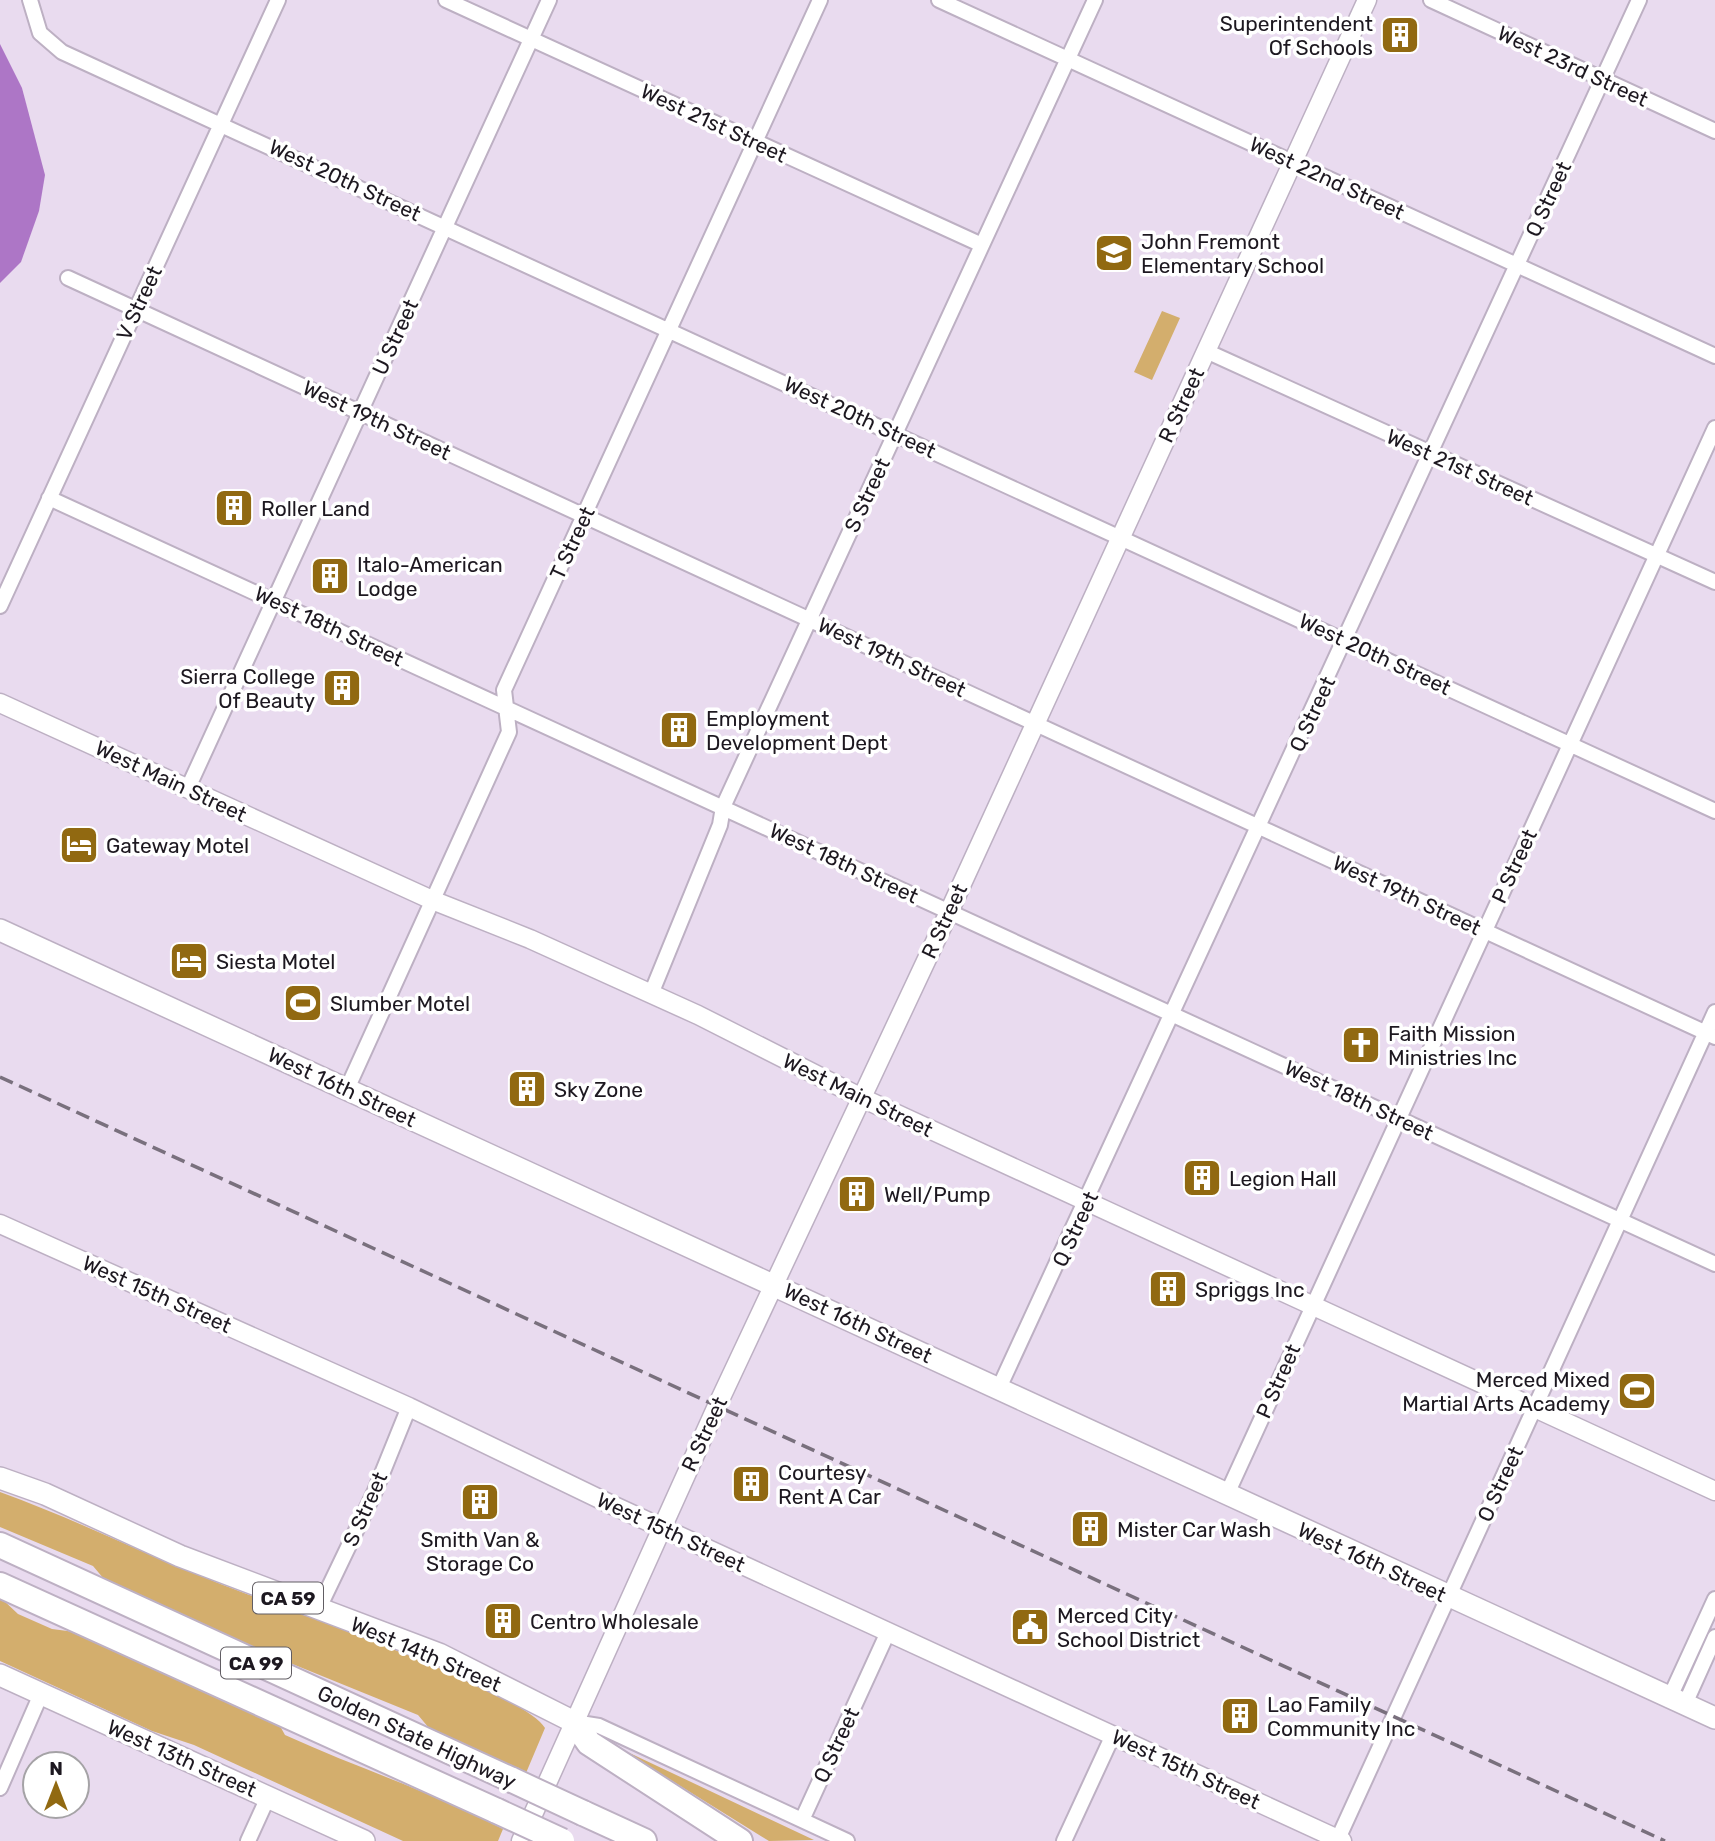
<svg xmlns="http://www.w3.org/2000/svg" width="1715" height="1841" viewBox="0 0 1715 1841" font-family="Rubik,sans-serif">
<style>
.green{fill:#d3ae6d}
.water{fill:#ad76c6}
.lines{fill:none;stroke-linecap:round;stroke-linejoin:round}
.minor-casing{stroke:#bdb0c3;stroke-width:18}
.tertiary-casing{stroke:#bdb0c3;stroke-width:21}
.primary-casing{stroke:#bdb0c3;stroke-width:24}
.motorway-casing{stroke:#bdb0c3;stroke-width:28}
.minor{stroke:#fff;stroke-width:14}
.tertiary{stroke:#fff;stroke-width:18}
.primary{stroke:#fff;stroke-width:21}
.motorway{stroke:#fff;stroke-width:24}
.rail{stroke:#79707d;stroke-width:3.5;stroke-dasharray:14 7;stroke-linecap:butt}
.motorway-bridge-casing{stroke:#bdb0c3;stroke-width:28;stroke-linecap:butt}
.motorway-bridge{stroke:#fff;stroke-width:24}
.labels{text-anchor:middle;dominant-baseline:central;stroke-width:7;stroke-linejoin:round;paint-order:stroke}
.shield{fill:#fff;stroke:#615d63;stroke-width:2}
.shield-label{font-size:19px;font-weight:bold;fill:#1d1820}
.poi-label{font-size:21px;fill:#1d1820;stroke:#fff;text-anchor:start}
.street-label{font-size:21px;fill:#1d1820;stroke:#fff}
</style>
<rect width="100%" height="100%" fill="#e9dbef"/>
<path class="green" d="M 1162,311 L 1180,318 L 1152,380 L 1134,372 Z
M 0,1492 C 72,1518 140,1552 211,1580 C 268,1604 520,1688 545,1728 L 526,1773 L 429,1728 L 418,1715 L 290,1663 L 104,1579 L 93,1566 L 0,1527 Z
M 0,1597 L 18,1614 L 52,1629 L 75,1632 L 280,1726 L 285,1735 C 357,1768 433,1792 503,1829 L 498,1841 L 403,1841 L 194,1745 L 152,1731 L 0,1661 Z
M 619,1748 L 814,1840 L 769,1841 Z"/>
<path class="water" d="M 0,44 L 22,88 L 45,175 L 39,211 L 21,262 L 0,283 Z"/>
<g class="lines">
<g class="minor-casing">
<path id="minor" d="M 30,0 L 40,33 L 62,52 L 1715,811
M 446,0 L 982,245
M 939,0 L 1715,356
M 1431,0 L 1715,131
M 68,278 L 1715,1037
M 1206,351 L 1715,582
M 49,498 L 1715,1264
M 0,606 L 278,0
M 188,788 L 549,0
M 651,994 L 720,825 L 723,807 L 1095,0
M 347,1089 L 509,732 L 504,690 L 820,0
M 999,1388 L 1639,0
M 1227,1494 L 1715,428
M 318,1610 L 375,1491 L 409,1407
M 1670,1697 L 1715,1599
M 1685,1704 L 1715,1637
M 574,1722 L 599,1726 L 847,1841
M 0,1788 L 41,1694
M 802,1820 L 888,1632
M 248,1841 L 268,1797
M 1064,1841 L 1113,1735
M 1337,1841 L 1715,1012"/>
</g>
<g class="tertiary-casing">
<path id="tertiary" d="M 0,703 L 432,900 L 530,939 L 698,1015 L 862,1098 L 1715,1491
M 0,1224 L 409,1407 L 610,1504 L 1342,1841
M 521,1841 L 717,1406 L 949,912 L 1367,0"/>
</g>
<g class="primary-casing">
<path id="primary" d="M 0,930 L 1715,1718
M 0,1478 L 45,1494 L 180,1556 L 439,1654 L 574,1722
M 0,1675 L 364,1841"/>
</g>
<g class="motorway-casing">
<path id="motorway" d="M 0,1545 L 512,1780
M 0,1585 L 497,1811
M 574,1722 L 589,1743 L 740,1841
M 583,1813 L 644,1841"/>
</g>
<use href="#minor" class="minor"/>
<use href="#tertiary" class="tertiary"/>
<use href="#primary" class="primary"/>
<use href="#motorway" class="motorway"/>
<path class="rail" d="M 0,1077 L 1665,1841"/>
<g class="motorway-bridge-casing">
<path id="motorway-bridge" d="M 512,1780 L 583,1813
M 497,1811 L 562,1841"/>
</g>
<use href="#motorway-bridge" class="motorway-bridge"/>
</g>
<defs>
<g id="building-square" transform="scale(2.0125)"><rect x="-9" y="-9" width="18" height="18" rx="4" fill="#916911" stroke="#fff"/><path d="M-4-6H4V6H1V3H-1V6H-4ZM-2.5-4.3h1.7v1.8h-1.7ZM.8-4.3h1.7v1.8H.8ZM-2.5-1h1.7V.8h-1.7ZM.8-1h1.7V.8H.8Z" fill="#fff"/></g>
<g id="school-square" transform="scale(2.0125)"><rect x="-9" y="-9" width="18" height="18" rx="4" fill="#916911" stroke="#fff"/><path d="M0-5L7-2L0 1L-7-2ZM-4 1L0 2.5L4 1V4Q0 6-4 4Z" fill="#fff"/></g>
<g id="hotel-square" transform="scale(2.0125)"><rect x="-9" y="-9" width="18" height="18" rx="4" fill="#916911" stroke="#fff"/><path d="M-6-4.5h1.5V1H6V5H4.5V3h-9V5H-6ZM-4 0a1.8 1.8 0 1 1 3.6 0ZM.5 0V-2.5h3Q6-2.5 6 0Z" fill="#fff"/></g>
<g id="stadium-square" transform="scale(2.0125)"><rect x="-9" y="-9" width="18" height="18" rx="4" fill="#916911" stroke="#fff"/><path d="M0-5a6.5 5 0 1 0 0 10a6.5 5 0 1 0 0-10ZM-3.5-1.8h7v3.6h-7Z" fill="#fff"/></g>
<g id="church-square" transform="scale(2.0125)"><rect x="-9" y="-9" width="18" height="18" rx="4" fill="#916911" stroke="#fff"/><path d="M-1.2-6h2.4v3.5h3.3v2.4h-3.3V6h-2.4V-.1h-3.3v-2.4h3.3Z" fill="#fff"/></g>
<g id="civic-square" transform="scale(2.0125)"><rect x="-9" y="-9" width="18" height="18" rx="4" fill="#916911" stroke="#fff"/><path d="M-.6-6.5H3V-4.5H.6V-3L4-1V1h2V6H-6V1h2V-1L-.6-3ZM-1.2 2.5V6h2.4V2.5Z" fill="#fff"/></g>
</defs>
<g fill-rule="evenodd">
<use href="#building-square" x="1400" y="35"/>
<use href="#school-square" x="1114" y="253"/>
<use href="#building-square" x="234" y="508"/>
<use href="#building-square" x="330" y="576"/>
<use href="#building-square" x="342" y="688"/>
<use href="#building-square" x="679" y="730"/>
<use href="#hotel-square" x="79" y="845"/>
<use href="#hotel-square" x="189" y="961"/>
<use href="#stadium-square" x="303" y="1003"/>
<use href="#church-square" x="1361" y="1045"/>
<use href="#building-square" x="527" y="1089"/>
<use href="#building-square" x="1202" y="1178"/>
<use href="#building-square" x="857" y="1194"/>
<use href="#building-square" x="1168" y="1289"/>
<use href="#stadium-square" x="1637" y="1391"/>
<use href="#building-square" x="751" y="1484"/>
<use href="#building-square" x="480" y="1502"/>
<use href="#building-square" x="1090" y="1529"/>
<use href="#building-square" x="503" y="1621"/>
<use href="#civic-square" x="1030" y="1627"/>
<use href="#building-square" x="1240" y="1716"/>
</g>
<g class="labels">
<g class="shield">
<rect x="253" y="1582.5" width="70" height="31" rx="5"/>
<rect x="221" y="1647.5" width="70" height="31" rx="5"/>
</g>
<g class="shield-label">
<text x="288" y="1598">CA 59</text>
<text x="256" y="1663">CA 99</text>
</g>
<g class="poi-label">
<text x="1373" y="23" text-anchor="end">Superintendent<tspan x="1373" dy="24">Of Schools</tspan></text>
<text x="1141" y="241">John Fremont<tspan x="1141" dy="24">Elementary School</tspan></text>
<text x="261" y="508">Roller Land</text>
<text x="357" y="564">Italo-American<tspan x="357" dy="24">Lodge</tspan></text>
<text x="315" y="676" text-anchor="end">Sierra College<tspan x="315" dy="24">Of Beauty</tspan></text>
<text x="706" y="718">Employment<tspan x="706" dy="24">Development Dept</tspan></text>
<text x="106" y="845">Gateway Motel</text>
<text x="216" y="961">Siesta Motel</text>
<text x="330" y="1003">Slumber Motel</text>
<text x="1388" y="1033">Faith Mission<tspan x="1388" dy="24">Ministries Inc</tspan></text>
<text x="554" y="1089">Sky Zone</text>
<text x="1229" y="1178">Legion Hall</text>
<text x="884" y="1194">Well/Pump</text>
<text x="1195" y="1289">Spriggs Inc</text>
<text x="1610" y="1379" text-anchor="end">Merced Mixed<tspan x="1610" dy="24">Martial Arts Academy</tspan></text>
<text x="778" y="1472">Courtesy<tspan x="778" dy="24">Rent A Car</tspan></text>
<text x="1117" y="1529">Mister Car Wash</text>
<text x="480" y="1539" text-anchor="middle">Smith Van &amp;<tspan x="480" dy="24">Storage Co</tspan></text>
<text x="1057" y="1615">Merced City<tspan x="1057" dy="24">School District</tspan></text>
<text x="530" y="1621">Centro Wholesale</text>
<text x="1267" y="1704">Lao Family<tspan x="1267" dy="24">Community Inc</tspan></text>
</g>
<g class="street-label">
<text transform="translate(1573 66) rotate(25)">West 23rd Street</text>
<text transform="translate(714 123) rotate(25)">West 21st Street</text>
<text transform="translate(1327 178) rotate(25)">West 22nd Street</text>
<text transform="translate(345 180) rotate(25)">West 20th Street</text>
<text transform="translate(1548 199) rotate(-65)">Q Street</text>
<text transform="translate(139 303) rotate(-65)">V Street</text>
<text transform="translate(395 337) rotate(-65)">U Street</text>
<text transform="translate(1181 405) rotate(-65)">R Street</text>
<text transform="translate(860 417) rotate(25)">West 20th Street</text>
<text transform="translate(377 420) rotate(25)">West 19th Street</text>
<text transform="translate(1460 467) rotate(24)">West 21st Street</text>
<text transform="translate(867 495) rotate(-65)">S Street</text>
<text transform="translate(572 543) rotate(-65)">T Street</text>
<text transform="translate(329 626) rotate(25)">West 18th Street</text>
<text transform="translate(1375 654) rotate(25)">West 20th Street</text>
<text transform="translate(892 657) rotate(25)">West 19th Street</text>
<text transform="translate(1312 714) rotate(-65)">Q Street</text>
<text transform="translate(171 781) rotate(25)">West Main Street</text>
<text transform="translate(844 863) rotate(25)">West 18th Street</text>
<text transform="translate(1514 866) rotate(-65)">P Street</text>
<text transform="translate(1407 895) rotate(25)">West 19th Street</text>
<text transform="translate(944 921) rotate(-65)">R Street</text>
<text transform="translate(342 1087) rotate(25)">West 16th Street</text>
<text transform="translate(858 1095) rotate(26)">West Main Street</text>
<text transform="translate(1359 1100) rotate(25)">West 18th Street</text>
<text transform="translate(1075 1229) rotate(-65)">Q Street</text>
<text transform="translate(157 1294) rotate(24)">West 15th Street</text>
<text transform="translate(858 1323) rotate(25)">West 16th Street</text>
<text transform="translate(1278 1381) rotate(-66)">P Street</text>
<text transform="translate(704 1434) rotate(-65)">R Street</text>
<text transform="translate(1500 1484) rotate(-65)">O Street</text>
<text transform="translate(365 1509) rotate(-66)">S Street</text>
<text transform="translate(671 1532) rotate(25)">West 15th Street</text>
<text transform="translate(1372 1562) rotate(25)">West 16th Street</text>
<text transform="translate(426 1654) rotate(23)">West 14th Street</text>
<text transform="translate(417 1737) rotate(25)">Golden State Highway</text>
<text transform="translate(836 1745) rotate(-65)">Q Street</text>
<text transform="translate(182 1758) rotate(24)">West 13th Street</text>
<text transform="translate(1186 1769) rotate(25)">West 15th Street</text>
</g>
</g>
<g transform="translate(56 1785)"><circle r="33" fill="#ffffff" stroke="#a5a3a6" stroke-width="2"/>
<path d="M0-5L12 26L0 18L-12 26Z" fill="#916911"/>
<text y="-10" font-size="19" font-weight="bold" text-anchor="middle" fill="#1d1820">N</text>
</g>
</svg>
